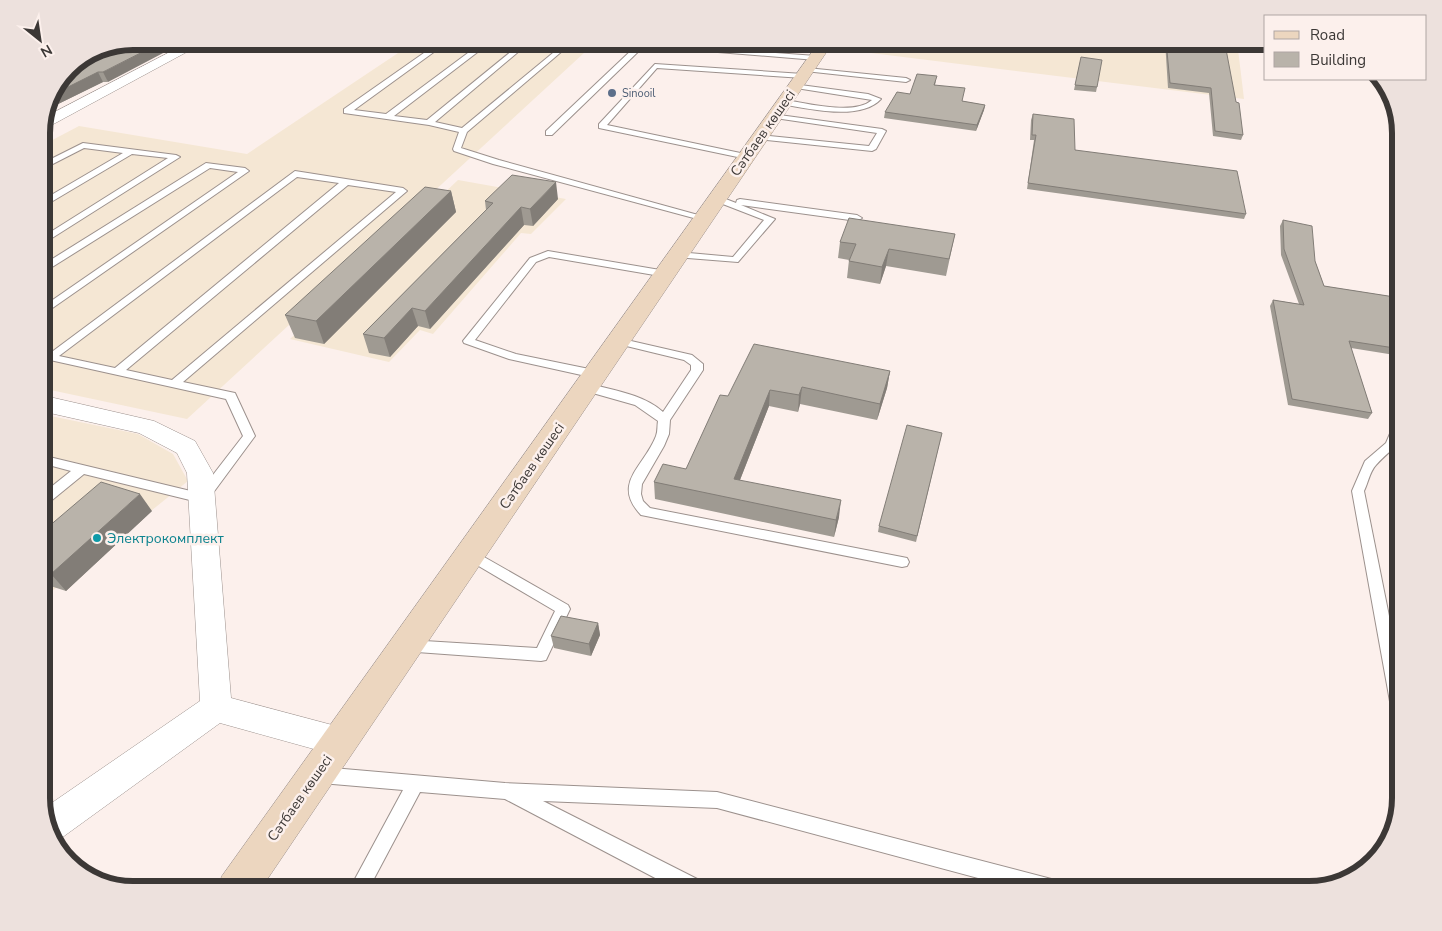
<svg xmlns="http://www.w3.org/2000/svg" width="1442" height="931" viewBox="0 0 1442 931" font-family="'Nunito Sans',sans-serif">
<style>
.industrial{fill:#f5e7d4}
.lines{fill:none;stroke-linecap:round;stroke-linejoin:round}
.lane-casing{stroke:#9c918d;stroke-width:2}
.street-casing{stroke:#9c918d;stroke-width:1}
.secondary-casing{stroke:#9c918d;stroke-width:1}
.lane{fill:#fff;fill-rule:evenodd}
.street{fill:#fff;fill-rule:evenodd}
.secondary{fill:#ecd6bf;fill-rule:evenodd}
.wall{fill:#9f9a92}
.shaded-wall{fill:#827d77}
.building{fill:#b9b3aa;stroke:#827d77}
.service-dot{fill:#5c6f8a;stroke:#fcf0ec;stroke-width:2}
.culture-dot{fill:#0f9aa8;stroke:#fcf0ec;stroke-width:2}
.labels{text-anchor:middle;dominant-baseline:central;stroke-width:5;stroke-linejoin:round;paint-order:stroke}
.far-service-label{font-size:11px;fill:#4e5e75;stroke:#fcf0ec;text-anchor:start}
.street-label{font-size:14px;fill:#3c3836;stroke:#fcf0ec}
.culture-label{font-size:14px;fill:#0d838f;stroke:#fcf0ec;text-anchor:start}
.rim{fill:none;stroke:#3c3836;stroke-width:6}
</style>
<rect width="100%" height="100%" fill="#fcf0ec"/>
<path class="industrial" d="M 416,41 L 597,41 L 187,419 L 41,388 L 41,146 L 79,126 L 247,154 Z
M 879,41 L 1237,41 L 1244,99 L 871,53 Z
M 458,180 L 566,199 L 531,234 L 521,233 L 433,334 L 420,330 L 389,362 L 290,339 Z
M 41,414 L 138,434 L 173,454 L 188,481 L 41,600 Z"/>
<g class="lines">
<g class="lane-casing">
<path id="lane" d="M 441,41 L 449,41 L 354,110 L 386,114 L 484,41 L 492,41 L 394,116 L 427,120 L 524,41 L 531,41 L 435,122 L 462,128 L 565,43 L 560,41 L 574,41 L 467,132 L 461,148 L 499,160 L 709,218 L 707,220 L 701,220 L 493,164 L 454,151 L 453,149 L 459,132 L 429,125 L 344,113 L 344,109 Z
M 619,41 L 816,56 L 819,58 L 816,60 L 644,46 L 552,135 L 546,135 L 546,131 L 637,45 Z
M 952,41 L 969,41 L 1015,50 L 1012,52 Z
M 655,64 L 803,74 L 807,76 L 803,78 L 657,68 L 607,125 L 750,155 L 750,159 L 747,159 L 599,128 L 599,124 Z
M 807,68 L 906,78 L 910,80 L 906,82 L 805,71 L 805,69 Z
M 793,84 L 868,94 L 881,99 C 861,121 809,109 782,104 L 782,100 L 785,100 C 807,103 854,116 872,100 L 796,88 L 792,86 Z
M 772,114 L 882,129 L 886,131 L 876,149 L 872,151 L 757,139 L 756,137 L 760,135 L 869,146 L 877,133 L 775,118 L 771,116 Z
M 83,143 L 176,155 L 180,157 L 41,245 L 41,238 L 168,158 L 132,154 L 41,208 L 41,201 L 123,153 L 84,148 L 41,170 L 41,164 Z
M 206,163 L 245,168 L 249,171 L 41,316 L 41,308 L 238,172 L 210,168 L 41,274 L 41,266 Z
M 295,171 L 403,188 L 407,191 L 183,382 L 235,393 L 255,436 L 207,501 L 202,503 L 84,474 L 46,505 L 41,507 L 41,495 L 71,471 L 41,463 L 41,455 L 199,493 L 243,436 L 226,399 L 50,360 L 45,357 ZM 297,177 L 339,183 L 115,368 L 59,356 ZM 348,185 L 396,192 L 172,380 L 126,370 Z
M 718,196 L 736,203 L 737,200 L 740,199 L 857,215 L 862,218 L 857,221 L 741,205 L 775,219 L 738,262 L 675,257 L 675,253 L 678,252 L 733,257 L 764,220 L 715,201 L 714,199 Z
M 548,251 L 666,271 L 671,274 L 666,277 L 549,257 L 536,262 L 475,340 L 516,354 L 599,371 L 601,374 L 599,377 L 595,378 L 509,359 L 464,343 L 463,341 L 530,258 Z
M 618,338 L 692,355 L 703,364 L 703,370 L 670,420 L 669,434 L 664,446 L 642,484 L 641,494 L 643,501 L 650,508 L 902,557 L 907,558 L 909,562 L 907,566 L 902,567 L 641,515 C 611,483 644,467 656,436 C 658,431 657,426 658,421 L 635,405 L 582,390 L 580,387 L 586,383 C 612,390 643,394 663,412 L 691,370 L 691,365 L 684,360 L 614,343 L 613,341 Z
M 1401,418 C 1401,450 1395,444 1376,465 C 1370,471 1368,483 1364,491 L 1401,676 L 1401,725 L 1395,723 L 1393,718 L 1352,491 L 1365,461 L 1386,443 L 1395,422 Z
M 470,549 L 568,605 L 570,609 L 546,660 L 541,661 L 403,651 L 400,646 L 403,641 L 408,640 L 537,648 L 555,611 L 465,558 L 463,554 L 465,550 Z
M 321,767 L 505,783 L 717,792 L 1059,881 L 1066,883 L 1068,890 L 1023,890 L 717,808 L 543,801 L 705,883 L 707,890 L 678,890 L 505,799 L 420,792 L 368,890 L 349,890 L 403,790 L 321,783 L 315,781 L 313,775 L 315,769 Z"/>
</g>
<g class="street-casing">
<path id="street" d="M 191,41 L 207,41 L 48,127 L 41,128 L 47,116 Z
M 41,395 L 154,421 L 195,441 L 213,473 L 231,698 L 351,730 L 355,741 L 351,752 L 339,756 L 220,723 L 60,839 L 53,842 L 43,809 L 200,701 L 187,473 L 177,453 L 139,433 L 41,411 Z"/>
</g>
<g class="secondary-casing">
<path id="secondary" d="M 820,41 L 834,41 L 260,890 L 216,890 L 222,876 Z"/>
</g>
<use href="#lane" class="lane"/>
<use href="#street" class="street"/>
<use href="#secondary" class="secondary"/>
</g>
<path class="wall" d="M 1165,41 L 1197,41 L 1236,102 L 1243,135 L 1241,140 L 1213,136 L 1209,93 L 1168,88 Z
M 98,48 L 108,82 L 103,82 L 50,108 Z
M 1080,62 L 1097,87 L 1096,92 L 1074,90 Z
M 936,81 L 935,85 L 962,101 L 985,105 L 984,110 L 976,131 L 884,118 L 885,112 L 910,94 Z
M 1033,114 L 1075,150 L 1246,214 L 1244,219 L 1027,189 L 1034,140 L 1030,140 L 1031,120 Z
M 451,191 L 456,212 L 324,344 L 295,338 L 285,315 Z
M 558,199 L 533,226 L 524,225 L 430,329 L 418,326 L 390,357 L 369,353 L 363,334 L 486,210 L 485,201 Z
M 1283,220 L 1315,261 L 1324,286 L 1401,298 L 1401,356 L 1351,348 L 1372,413 L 1368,419 L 1288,405 L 1270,306 L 1273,300 L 1299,304 L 1281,255 L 1280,226 Z
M 955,234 L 946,276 L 886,266 L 880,284 L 847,278 L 849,260 L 838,258 L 840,242 Z
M 890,371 L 887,388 L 877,420 L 800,404 L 798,412 L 769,406 L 740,480 L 839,517 L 834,537 L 655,499 L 654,482 L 686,469 L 728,396 Z
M 942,433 L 916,542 L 878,532 L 879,526 Z
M 152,511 L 66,591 L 41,583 L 41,533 Z
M 598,623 L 600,635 L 591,656 L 554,648 L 551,636 Z"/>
<path class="shaded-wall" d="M 164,41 L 186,41 L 108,82 L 103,72 Z
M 98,72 L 103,82 L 50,108 L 58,92 Z
M 985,105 L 984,110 L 976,131 L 977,125 Z
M 556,182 L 558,199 L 533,226 L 530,209 Z
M 451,191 L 456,212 L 324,344 L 316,321 Z
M 521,207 L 524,225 L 430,329 L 425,311 Z
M 889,249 L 886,266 L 880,284 L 882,267 Z
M 412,308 L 418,326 L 390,357 L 384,338 Z
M 890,371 L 887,388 L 877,420 L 880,404 Z
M 802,387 L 800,404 L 798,412 L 799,395 Z
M 770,390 L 769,406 L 734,495 L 734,479 Z
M 140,494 L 152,511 L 66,591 L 51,574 Z
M 841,500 L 839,517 L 834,537 L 836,520 Z
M 598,623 L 600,635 L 591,656 L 589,644 Z"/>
<path class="building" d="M 133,41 L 164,41 L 103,72 L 98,72 L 58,92 L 68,68 L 98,48 Z
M 1166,41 L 1197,41 L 1225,44 L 1236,102 L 1239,103 L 1243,135 L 1215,131 L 1211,88 L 1170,83 Z
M 1081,57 L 1102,60 L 1097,87 L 1075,85 Z
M 917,74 L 937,76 L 934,85 L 965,88 L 962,101 L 985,105 L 977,125 L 885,112 L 897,92 L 910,94 Z
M 1033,114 L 1074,119 L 1075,150 L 1237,171 L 1246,214 L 1028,183 L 1036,135 L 1032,135 Z
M 512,175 L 556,182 L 530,209 L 521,207 L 425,311 L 412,308 L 384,338 L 363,334 L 493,203 L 485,201 Z
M 425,187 L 451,191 L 316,321 L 285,315 Z
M 849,218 L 955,234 L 949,259 L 889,249 L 882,267 L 849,261 L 856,244 L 840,242 Z
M 1283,220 L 1312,226 L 1315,261 L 1324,286 L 1401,298 L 1401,349 L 1349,341 L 1372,413 L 1292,399 L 1273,300 L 1304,305 L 1284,249 Z
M 754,344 L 890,371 L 880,404 L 802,387 L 799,395 L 770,390 L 734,479 L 841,500 L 836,520 L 654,482 L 663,464 L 686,469 L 720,395 L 728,396 Z
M 907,425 L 942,433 L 917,536 L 879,526 Z
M 101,482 L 140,494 L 51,574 L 41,571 L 41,533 Z
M 561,616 L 598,623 L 589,644 L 551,636 Z"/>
<circle class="service-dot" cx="612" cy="93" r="5"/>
<circle class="culture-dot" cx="97" cy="538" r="5"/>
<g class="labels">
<g class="far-service-label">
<text x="622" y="93">Sinooil</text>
</g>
<g class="street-label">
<text transform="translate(763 133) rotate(-55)">Сәтбаев көшесі</text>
<text transform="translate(532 466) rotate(-55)">Сәтбаев көшесі</text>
<text transform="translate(300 798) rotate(-55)">Сәтбаев көшесі</text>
</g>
<g class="culture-label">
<text x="107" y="538">Электрокомплект</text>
</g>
</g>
<path d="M0 0H1442V931H0ZM133 50H1309A83 83 0 0 1 1392 133V798A83 83 0 0 1 1309 881H133A83 83 0 0 1 50 798V133A83 83 0 0 1 133 50Z" fill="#ede1dd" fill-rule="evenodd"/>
<path class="rim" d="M133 50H1309A83 83 0 0 1 1392 133V798A83 83 0 0 1 1309 881H133A83 83 0 0 1 50 798V133A83 83 0 0 1 133 50Z"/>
<rect x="1264" y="15" width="162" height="65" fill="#fcf0ec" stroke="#afa6a3"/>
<rect x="1274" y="31" width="25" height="8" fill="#ecd6bf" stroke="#afa6a3"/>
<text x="1310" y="40" font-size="15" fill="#3c3836">Road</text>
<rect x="1274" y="52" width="25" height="15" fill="#b9b3aa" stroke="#afa6a3"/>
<text x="1310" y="65" font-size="15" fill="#3c3836">Building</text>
<g transform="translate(40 40) rotate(150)" stroke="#fcf0ec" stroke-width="4" paint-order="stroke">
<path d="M0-4L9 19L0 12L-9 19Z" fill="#3c3836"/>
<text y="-8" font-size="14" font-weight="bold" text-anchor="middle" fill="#3c3836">N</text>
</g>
</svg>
